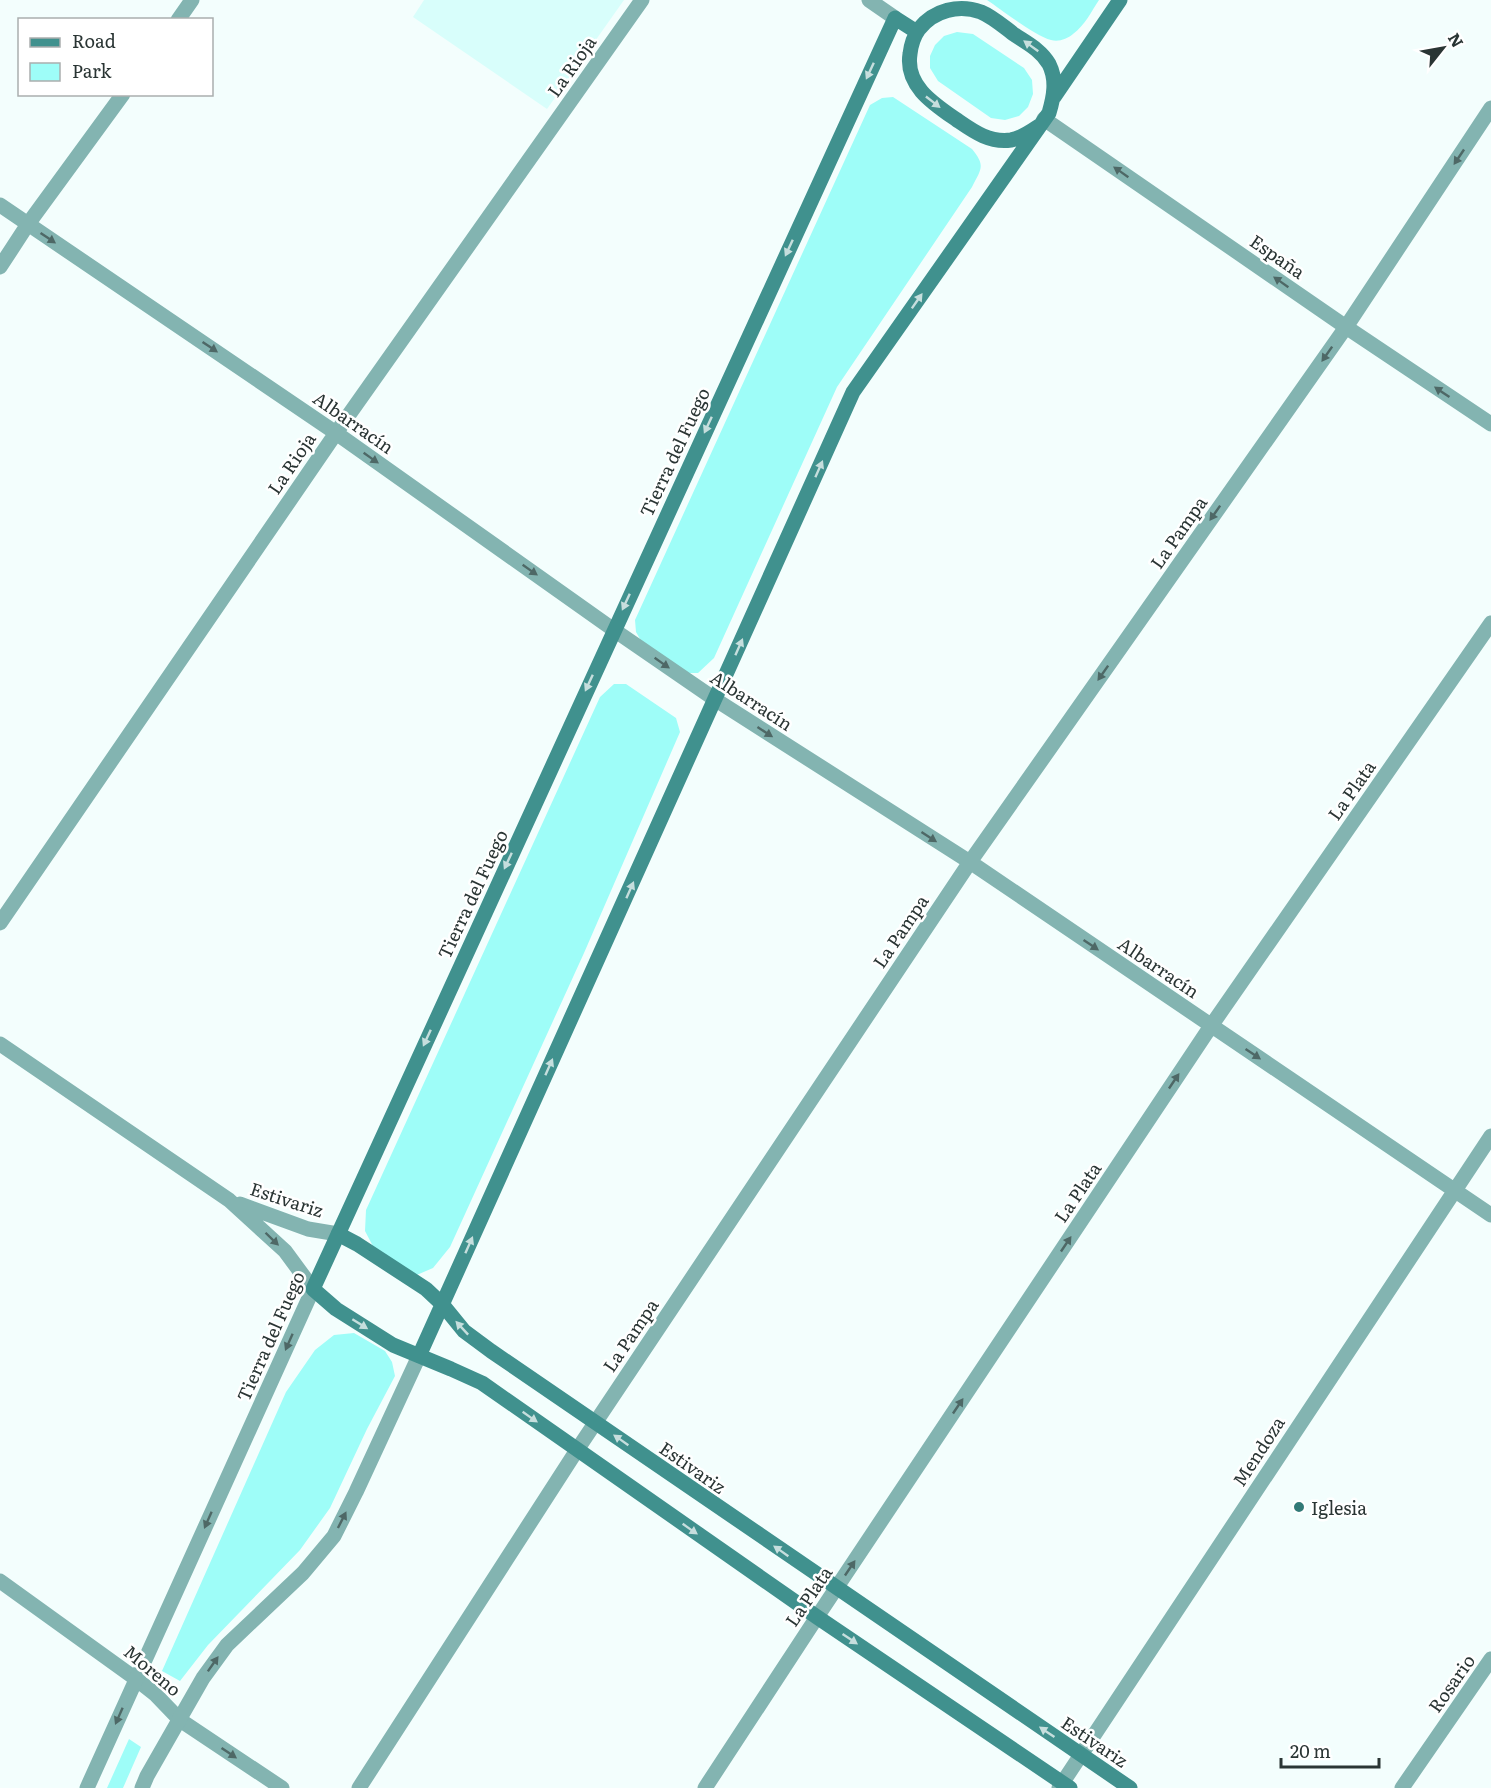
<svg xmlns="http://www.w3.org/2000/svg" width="1491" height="1788" viewBox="0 0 1491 1788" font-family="Literata,serif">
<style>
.built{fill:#d8fefb}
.green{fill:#9efdf8}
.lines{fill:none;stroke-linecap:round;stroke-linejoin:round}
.minor{stroke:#83b4b1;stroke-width:15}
.tertiary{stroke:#83b4b1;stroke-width:15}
.secondary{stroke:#40918e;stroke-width:15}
.oneway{fill:#c6dedd}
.oneway2{fill:#4e6866}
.poi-dot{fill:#317a77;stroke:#fff;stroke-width:2}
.labels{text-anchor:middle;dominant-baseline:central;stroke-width:5;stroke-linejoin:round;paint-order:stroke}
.street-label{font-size:18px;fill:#2a3534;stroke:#fff}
.poi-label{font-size:18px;fill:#2a3534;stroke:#fff;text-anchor:start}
</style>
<rect width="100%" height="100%" fill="#f3fefd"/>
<path class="built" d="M 424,0 L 624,0 L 547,109 L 413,17 Z"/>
<path class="green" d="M 987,0 L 1099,0 C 1091,12 1085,25 1073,34 C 1067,39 1059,42 1051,40 C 1035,36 1002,10 987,0 Z
M 957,32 L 973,34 L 1024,68 L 1032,80 L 1033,94 L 1028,107 L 1019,116 L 1005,120 L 991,118 L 938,81 L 930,68 L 930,56 L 935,45 L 944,36 Z
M 893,97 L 972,149 C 986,166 981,169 972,187 L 837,387 L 714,658 L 698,673 L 681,673 L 644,646 L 636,632 L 635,620 L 870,105 L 882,98 Z
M 614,684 L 626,684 L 676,718 L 680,732 L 584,953 L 450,1247 L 433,1268 L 412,1277 L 376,1252 L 365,1231 L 366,1210 L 600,697 Z
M 354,1333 L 385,1351 L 392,1362 L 395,1376 L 367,1429 L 330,1508 L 300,1550 L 208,1645 L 180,1681 L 162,1671 L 286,1392 L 315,1350 L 334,1335 Z
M 129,1739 L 141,1747 L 123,1788 L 107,1788 Z"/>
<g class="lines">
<path class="minor" d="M 869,0 L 895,18
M 178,20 L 192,0
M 1044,119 L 1346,327 L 1491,424
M 0,205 L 336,433 L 614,630 L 716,700 L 970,862 L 1491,1215
M 0,267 L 28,224 L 123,94
M 0,923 L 336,433 L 642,0
M 0,1581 L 136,1679 L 155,1694 L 180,1720 L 282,1788
M 359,1788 L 577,1450 L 970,862 L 1346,327 L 1491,108
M 705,1788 L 817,1617 L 1211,1026 L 1491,623
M 1059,1788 L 1491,1136
M 1402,1788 L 1491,1659"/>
<path class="tertiary" d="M 0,1044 L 229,1200 L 285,1251 L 313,1289 L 87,1788
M 240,1204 L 308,1229 L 338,1234
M 142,1788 L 147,1776 L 203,1678 L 227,1645 L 303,1573 L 334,1536 L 356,1492 L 419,1356"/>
<path class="secondary" d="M 917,32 L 895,18 L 313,1289 L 336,1309 L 393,1345 L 451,1369 L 482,1383 L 817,1617 L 1070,1788
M 1054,97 L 1120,0
M 338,1234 L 357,1244 L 426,1289 L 442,1304 L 464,1331 L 491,1351 L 1130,1788
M 419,1356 L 853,392 L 1049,113 C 1054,96 1057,80 1049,64 C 1041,50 1027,43 1015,35 C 1004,27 993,17 981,12 C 959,4 934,10 919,29 C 914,36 911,45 910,54 C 905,86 934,104 957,120 C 973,131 989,143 1011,140 C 1022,138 1030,132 1039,126"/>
</g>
<defs><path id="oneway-solid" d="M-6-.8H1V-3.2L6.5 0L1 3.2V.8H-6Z" transform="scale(1.5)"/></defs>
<g class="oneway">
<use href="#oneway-solid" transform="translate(1031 46) rotate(-144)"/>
<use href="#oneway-solid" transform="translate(870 71) rotate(115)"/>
<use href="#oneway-solid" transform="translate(933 102) rotate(38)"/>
<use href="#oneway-solid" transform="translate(789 248) rotate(115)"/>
<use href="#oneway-solid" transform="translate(917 301) rotate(-55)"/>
<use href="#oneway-solid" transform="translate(708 425) rotate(115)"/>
<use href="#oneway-solid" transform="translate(819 469) rotate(-66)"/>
<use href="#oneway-solid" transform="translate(626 602) rotate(115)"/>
<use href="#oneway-solid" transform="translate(739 647) rotate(-66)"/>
<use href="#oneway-solid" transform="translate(589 683) rotate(115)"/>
<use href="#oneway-solid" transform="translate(508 861) rotate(115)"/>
<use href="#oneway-solid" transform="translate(630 890) rotate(-66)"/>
<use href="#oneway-solid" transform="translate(427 1038) rotate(115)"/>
<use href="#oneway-solid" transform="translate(549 1067) rotate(-66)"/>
<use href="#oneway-solid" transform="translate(469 1245) rotate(-66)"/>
<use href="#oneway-solid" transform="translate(360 1324) rotate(32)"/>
<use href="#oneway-solid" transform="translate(462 1328) rotate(-133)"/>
<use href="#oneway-solid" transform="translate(530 1417) rotate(35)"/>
<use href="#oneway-solid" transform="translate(621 1440) rotate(-145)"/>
<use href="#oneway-solid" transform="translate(690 1529) rotate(35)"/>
<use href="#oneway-solid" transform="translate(781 1551) rotate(-145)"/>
<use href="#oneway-solid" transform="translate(850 1639) rotate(34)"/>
<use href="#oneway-solid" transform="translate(1047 1732) rotate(-146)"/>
</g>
<g class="oneway2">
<use href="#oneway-solid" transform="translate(1459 157) rotate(124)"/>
<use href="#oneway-solid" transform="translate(1121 172) rotate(-145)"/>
<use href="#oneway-solid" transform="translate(48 238) rotate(34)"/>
<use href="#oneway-solid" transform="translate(1281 282) rotate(-145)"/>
<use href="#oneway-solid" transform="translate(210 347) rotate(34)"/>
<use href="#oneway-solid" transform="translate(1327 354) rotate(125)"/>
<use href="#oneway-solid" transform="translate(1442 392) rotate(-146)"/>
<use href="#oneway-solid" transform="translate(371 458) rotate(35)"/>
<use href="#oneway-solid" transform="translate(1215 513) rotate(125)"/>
<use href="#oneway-solid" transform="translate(530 570) rotate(35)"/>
<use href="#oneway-solid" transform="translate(662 663) rotate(35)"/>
<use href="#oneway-solid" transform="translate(1103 673) rotate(125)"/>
<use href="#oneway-solid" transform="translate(765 732) rotate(33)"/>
<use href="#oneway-solid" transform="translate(929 837) rotate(33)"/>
<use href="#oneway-solid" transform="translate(1091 945) rotate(34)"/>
<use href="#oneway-solid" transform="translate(1253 1054) rotate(34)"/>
<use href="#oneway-solid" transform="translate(1174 1081) rotate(-56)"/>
<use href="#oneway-solid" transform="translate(272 1239) rotate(44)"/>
<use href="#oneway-solid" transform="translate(1066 1244) rotate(-56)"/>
<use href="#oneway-solid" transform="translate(289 1342) rotate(114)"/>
<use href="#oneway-solid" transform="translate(958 1406) rotate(-56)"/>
<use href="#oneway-solid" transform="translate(208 1520) rotate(114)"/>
<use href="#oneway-solid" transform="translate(342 1520) rotate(-63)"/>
<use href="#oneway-solid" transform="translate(850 1568) rotate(-56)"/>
<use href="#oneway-solid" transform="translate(213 1664) rotate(-55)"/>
<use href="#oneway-solid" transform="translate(119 1716) rotate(114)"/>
<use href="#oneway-solid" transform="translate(229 1753) rotate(34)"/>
</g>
<circle class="poi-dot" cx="1299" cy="1507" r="6"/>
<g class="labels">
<g class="street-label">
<text transform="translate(571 66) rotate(-55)">La Rioja</text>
<text transform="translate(1278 256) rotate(35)">España</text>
<text transform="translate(354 422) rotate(35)">Albarracín</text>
<text transform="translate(674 452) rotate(-65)">Tierra del Fuego</text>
<text transform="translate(291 463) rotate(-56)">La Rioja</text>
<text transform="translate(1178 532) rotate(-55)">La Pampa</text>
<text transform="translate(752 700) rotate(33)">Albarracín</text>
<text transform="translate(1351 790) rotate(-55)">La Plata</text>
<text transform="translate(472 894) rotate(-65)">Tierra del Fuego</text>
<text transform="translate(900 931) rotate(-56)">La Pampa</text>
<text transform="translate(1159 967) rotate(34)">Albarracín</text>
<text transform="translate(1077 1192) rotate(-56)">La Plata</text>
<text transform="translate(287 1199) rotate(18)">Estivariz</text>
<text transform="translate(630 1335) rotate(-56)">La Pampa</text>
<text transform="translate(270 1336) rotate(-66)">Tierra del Fuego</text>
<text transform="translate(1258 1451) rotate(-57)">Mendoza</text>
<text transform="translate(693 1467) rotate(35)">Estivariz</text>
<text transform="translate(808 1596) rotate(-56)">La Plata</text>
<text transform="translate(153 1670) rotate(40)">Moreno</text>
<text transform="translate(1451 1683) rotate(-55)">Rosario</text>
<text transform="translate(1095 1741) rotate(34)">Estivariz</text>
</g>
<g class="poi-label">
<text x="1311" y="1507">Iglesia</text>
</g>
</g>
<rect x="18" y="18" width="195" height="78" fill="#ffffff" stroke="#aaaeae" stroke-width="1.5"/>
<rect x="30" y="38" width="30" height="9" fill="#40918e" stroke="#aaaeae" stroke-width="1.5"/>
<text x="72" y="48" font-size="18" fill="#2a3534">Road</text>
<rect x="30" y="63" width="30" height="18" fill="#9efdf8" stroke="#aaaeae" stroke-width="1.5"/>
<text x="72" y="78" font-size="18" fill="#2a3534">Park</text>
<g transform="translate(1443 48) rotate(59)" stroke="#ffffff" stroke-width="4.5" paint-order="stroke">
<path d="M0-4.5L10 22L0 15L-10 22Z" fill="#2a3534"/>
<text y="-9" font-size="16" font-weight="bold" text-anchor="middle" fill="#2a3534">N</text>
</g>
<path d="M1281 1758v9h98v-9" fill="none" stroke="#2a3534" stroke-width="3"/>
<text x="1290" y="1758" font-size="18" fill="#2a3534" stroke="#ffffff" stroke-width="4.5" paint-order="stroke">20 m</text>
</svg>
